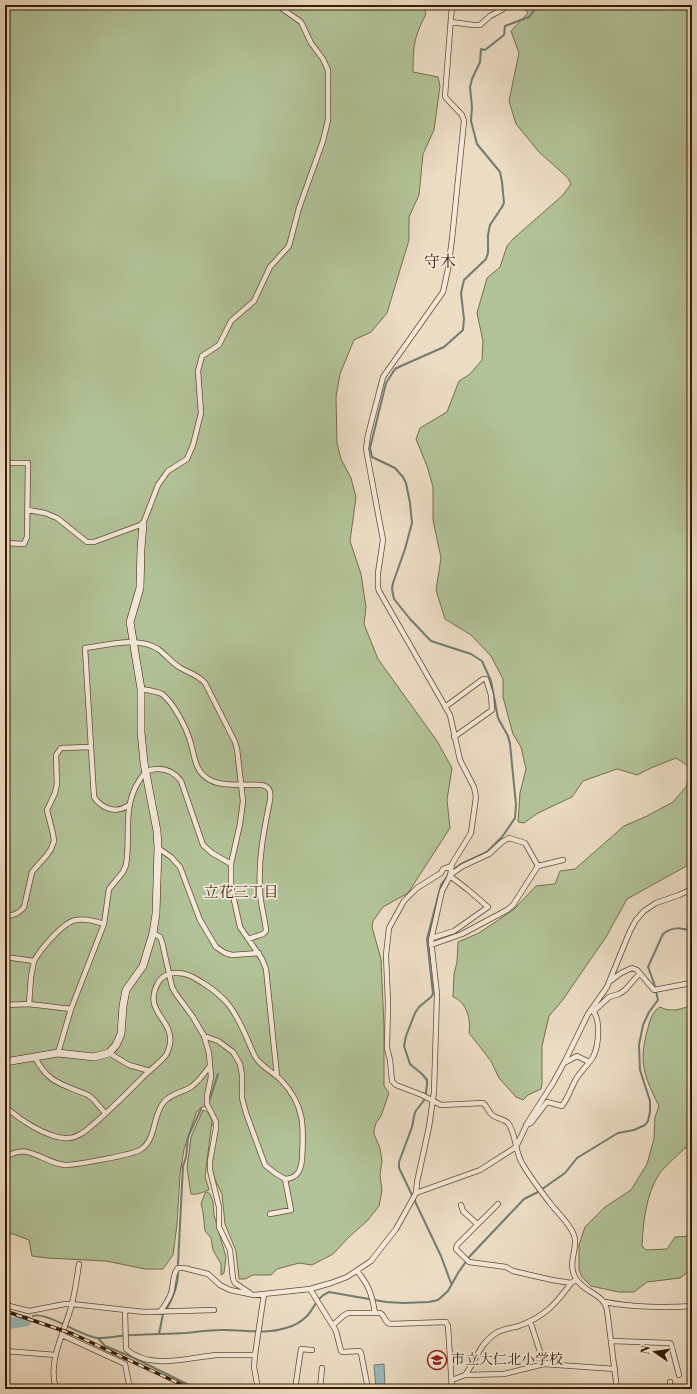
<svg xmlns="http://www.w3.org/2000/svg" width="697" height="1394" viewBox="0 0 697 1394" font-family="'Libre Bodoni','Noto Serif JP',serif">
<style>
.green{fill:#b2c298;stroke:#746f4c}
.water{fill:#9ababb;stroke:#727b70}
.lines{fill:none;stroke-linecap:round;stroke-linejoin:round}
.stream{stroke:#727b70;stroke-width:2}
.river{stroke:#9ababb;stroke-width:11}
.street-casing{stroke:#644c31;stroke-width:6}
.secondary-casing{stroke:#371c00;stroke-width:8}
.street{stroke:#f3e8d9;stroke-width:4.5}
.secondary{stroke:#f3e8d9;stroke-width:7}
.rail-casing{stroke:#371c00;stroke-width:3.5}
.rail{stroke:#f3e8d9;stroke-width:2;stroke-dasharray:6;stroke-linecap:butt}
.labels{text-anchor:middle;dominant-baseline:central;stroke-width:3.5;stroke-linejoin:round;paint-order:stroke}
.poi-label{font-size:14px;fill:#371c00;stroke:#f3e8d9;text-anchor:start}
.neighbourhood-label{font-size:15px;fill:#371c00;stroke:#f3e8d9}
.quarter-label{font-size:16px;fill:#371c00;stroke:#f3e8d9}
</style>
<rect width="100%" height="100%" fill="#ecdcc4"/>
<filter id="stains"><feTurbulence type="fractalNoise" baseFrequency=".005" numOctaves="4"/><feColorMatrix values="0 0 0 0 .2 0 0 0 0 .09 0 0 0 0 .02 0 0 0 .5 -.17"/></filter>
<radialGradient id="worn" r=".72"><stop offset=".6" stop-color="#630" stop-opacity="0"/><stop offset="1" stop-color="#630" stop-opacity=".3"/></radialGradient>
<path class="green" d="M 5,5 L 423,5 L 426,14 C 414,37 413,46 413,72 L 438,77 L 440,86 L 434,130 L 423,154 L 419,195 L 409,217 L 409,240 L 387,313 L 371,332 L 354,340 L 340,374 L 336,397 L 337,443 L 341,459 L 351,478 L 356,497 L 350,541 L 361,574 L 366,607 L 364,624 L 378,659 L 437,741 L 452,768 L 447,800 L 450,828 L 408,893 L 383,907 L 373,921 L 372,927 L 381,959 L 384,1026 L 384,1086 L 389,1093 L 381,1116 L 376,1123 L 374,1130 L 374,1134 L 380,1148 L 382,1161 L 380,1175 L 382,1190 L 379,1206 L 368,1220 L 349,1237 L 333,1254 L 312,1265 L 299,1263 L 277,1269 L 271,1275 L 253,1275 L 245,1279 L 239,1279 L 236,1251 L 225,1224 L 222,1194 L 212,1173 L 210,1149 L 216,1138 L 213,1125 L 215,1115 L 209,1108 L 205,1106 L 200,1108 L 196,1113 L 184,1149 L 180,1174 L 177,1224 L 173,1255 L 163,1269 L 145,1269 L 106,1261 L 47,1258 L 32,1256 L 29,1240 L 13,1234 L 5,1234 Z
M 520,5 L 692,5 L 692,863 L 627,899 L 606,937 L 562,1001 L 549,1016 L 542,1046 L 542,1084 L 541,1089 L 528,1095 L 523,1100 L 516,1097 L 499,1078 L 491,1061 L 469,1033 C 471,1020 467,1002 453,997 L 454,974 L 457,962 L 458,942 L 479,933 L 513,910 L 536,886 L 555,884 L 560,871 L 575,869 L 624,826 L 647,816 L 673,802 L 686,787 L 691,768 L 676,758 L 651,768 L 637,775 L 617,769 L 583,781 L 572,797 L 538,813 L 524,823 L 518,822 L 520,793 L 526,769 L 521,747 L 513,734 L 503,697 L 503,679 L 491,656 L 471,635 L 445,619 L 436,590 L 441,558 L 433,520 L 433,487 L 427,466 L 416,439 L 420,428 L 447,412 L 459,381 L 470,374 L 482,360 L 483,341 L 477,313 L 487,278 L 500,267 L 507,246 L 514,238 L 563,195 L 571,184 L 568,178 L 539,152 L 516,124 L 509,101 L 519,53 L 511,31 L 528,13 Z
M 692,1005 L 692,1147 L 685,1148 C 677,1156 666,1165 659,1174 C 646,1195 643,1222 642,1246 L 646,1250 L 667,1249 L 675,1237 L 692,1236 L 692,1269 L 680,1278 L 647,1282 L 634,1292 L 619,1292 L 591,1286 L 582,1277 L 579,1270 L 579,1245 L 585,1227 L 605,1207 L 631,1190 L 647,1164 L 654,1139 L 655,1117 L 659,1106 C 644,1076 638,1062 648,1028 C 650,1020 652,1012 660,1007 C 672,1013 681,1009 692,1005 Z
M 203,1110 C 208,1111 210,1116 212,1121 L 205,1177 L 209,1190 C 203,1192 198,1195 191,1194 L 187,1168 L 191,1137 Z
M 207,1192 L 210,1194 L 213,1202 L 214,1215 L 226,1257 L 224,1273 L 221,1275 L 221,1264 L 213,1250 L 211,1238 L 205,1231 L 203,1212 L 201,1204 L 205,1193 Z"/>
<path class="water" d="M 384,1364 L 385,1387 L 376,1387 L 374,1365 Z"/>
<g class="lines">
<path class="stream" d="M 452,871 L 461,864 L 487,852 L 502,837 L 515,818 L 516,805 L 510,744 L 508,736 L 498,718 L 491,681 L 482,661 L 471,654 L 431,641 L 410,619 L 394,599 L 392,589 L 393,583 L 405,549 L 412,523 L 410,503 L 406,483 L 403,477 L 395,468 L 372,457 L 370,448 L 386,383 L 395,369 L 401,366 L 444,347 L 463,330 L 464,319 L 461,293 L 464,280 L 486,259 L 488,253 L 488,235 L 490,225 L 502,207 L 504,203 L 502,182 L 500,172 L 477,144 L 471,121 L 472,107 L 470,87 L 472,79 L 480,62 L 481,49 L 485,50 L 504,35 L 505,26 L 529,17 L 538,5
M 449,874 L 441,885 L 427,939 L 433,994 L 431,997 L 419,1007 L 415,1013 L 406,1036 L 404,1046 L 410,1064 L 422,1074 L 427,1080 L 427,1085 L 425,1099 L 415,1112 L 412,1127 L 399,1162 L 399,1168 L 402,1174 L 441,1256 L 451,1283
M 210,1099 L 218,1074
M 178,1264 L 183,1166 L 186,1157 L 188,1137 L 201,1109
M 166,1310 C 173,1298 178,1287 178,1273
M 33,1316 C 47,1311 81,1337 98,1338 C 111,1338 122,1335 135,1335 C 152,1334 169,1334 186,1333 C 197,1332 209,1330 220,1330 C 242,1329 264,1335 286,1328 C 294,1326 301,1322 307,1316 C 315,1307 317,1297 329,1292 L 386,1302 L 404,1303 L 429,1302 L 438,1300 L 448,1291 L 458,1273 L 470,1256 L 524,1199 L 538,1192 L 565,1173 L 577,1158 L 613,1136 L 618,1133 L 634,1130 L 645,1125 L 648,1121 L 650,1112 L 650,1101 L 640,1070 L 639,1045 L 643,1025 L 649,1012 L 658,1000 L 654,983 L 648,967 L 663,934 C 673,926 681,928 692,931
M 159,1334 L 163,1314
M 98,1338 L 105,1346 L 132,1357 L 197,1389"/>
<path class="river" d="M 5,1324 L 26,1321"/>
<g class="street-casing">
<path id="street" d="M 451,22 L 473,25 L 480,25 L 490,16 L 503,9 L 508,5
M 5,463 L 28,463 L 27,537 L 24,544 L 5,543
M 28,510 L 45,513 L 57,518 L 87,542 L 94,542 L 143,524 L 158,485 L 168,471 L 187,459 L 193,445 L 201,413 L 198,371 L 202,356 L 219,345 L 231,321 L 254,301 L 270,267 L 289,246 L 299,208 L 323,141 L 328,120 L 328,70 L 323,59 L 311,43 L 301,22 L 277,5
M 141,689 C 148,690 156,691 162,694 C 174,703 187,729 191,744 C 195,758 195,772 210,780 C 223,787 246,784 261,785 C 270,786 271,792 270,800 C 264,830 258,859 260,890 C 260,904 265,917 266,931 L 263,934 L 248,939
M 445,707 L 483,679 L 486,679 L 491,695 L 492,710 L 454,737
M 129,805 C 116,814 102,809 94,797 L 85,648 C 107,645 138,636 158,649 C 165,654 171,662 179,667 C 188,673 197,674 205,683 L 235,742 L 237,749 L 243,801 L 240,824 L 231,864 L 231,886 L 240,927 L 262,959 L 266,969 L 277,1076
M 158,848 L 171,857 L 180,867 L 200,920 L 216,947 L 225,953 L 232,955 L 259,953
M 451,866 L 443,869 L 441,873 L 417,888 L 404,901 L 389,928 L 386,955 L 388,1003 L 387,1048 L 390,1060 L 392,1081 L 396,1085 L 422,1095 L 441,1105 L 483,1103 C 487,1106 488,1111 492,1115 C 497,1119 505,1119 508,1123 C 516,1133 515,1152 522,1163 C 531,1179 543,1194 554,1208 C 561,1216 570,1225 574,1235 C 579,1248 567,1261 575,1277 C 583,1293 604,1293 607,1310 L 617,1389
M 450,875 L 463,866 L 489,854 L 502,842 L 509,838 L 525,843 L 538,866
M 5,917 C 13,915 19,914 24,907 L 32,872 L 47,855 L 51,849 L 54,841 L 53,834 L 47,810 L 55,793 L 57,784 L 56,755 L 61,748 L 90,747
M 153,933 L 160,937 L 162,942 L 172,987 L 176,994 L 193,1017 L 204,1036 L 209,1053 L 211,1077 L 207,1096 L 207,1104 L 216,1122 L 216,1128 L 210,1161 L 210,1170 L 219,1207 L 219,1227 L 230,1250 L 233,1279 L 235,1283 L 250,1293
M 432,938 L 454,931 L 488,907 L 467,889 L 450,876
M 431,945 L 462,934 L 507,910 L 513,905 L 538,866 L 563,860
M 5,957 L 34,961 C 40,950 63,922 76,920 C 85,918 95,921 104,924
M 609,982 L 621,973 L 632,968 L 637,970 L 654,990 L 691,983
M 29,1004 L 31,977 L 34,961
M 5,1005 L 29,1004 L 71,1009
M 594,1011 L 609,997 L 619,994 L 625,990 L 640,973
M 204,1036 L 218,1041 L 233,1052 L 240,1064 L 242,1075 L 242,1098 L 246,1113 L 265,1165 L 275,1173 L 285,1179 L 291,1210 L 270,1214
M 58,1053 L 71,1009 L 104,924 L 109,889 L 123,872 L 126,865 C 131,836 122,807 139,781 C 144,773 147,769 158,769 C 168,769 175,773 181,781 L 203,845 L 212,853 L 231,864
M 109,1053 L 129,1065 L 150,1071
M 35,1057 C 48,1084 63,1084 88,1095 L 93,1099 L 105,1113
M 564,1063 L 577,1056 L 589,1062
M 5,1106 C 18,1119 50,1140 69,1138 C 75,1138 79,1135 84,1132 C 106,1115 126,1094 146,1074 C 152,1068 160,1063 166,1055 C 168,1052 169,1048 170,1044 C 174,1019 142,1012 158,983 C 161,977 168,973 175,973 C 186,972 195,978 203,983 C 228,999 234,1010 246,1036 C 249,1043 252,1051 256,1058 C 262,1067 273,1072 281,1080 C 305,1105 304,1127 302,1159 C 301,1170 298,1178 285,1179
M 526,1125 L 531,1123 L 547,1102 L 562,1106 C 568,1098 571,1088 576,1079 C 581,1071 588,1065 593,1057 C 599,1046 601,1018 592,1010
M 5,1158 C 28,1141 42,1163 65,1165 C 75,1165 132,1155 140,1150 C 157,1140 152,1115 164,1102 C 170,1094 183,1092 191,1087 C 198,1082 204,1074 209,1067
M 416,1193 L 480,1170 L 516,1147 L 528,1122 L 553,1083 L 565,1061 L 588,1014 L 607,987 L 630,931 L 636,920 L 644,911 L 656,903 L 679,895 L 692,889
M 498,1204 L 457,1245 L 456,1249 L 469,1262 L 506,1267 L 513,1271 L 552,1280 L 571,1283 L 576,1280
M 461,1205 L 463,1211 L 477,1224
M 357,1271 C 369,1285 372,1295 375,1313
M 310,1289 L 336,1331 L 341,1351 L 342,1352 L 360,1351 L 361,1353 L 368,1389
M 605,1302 C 630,1307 666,1308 692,1306
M 5,1305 L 29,1311 L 65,1304 L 72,1304 L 144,1312 L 214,1310
M 125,1311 L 126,1349 C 151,1371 188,1357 218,1355 C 230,1355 243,1355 255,1355
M 160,1312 C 164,1306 169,1300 171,1293 C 174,1285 172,1274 178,1268 L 184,1268 L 208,1274 L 220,1285 L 230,1290 L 254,1295 L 310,1289 L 331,1283 L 347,1277 L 371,1261 L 396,1229 L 416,1193 L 417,1182 L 429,1127 L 434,1092 L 437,994 L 431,940 L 442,891 L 450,876 L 452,864 L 471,833 L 476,797 L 474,787 L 460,760 L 450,715 L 379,591 L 378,587 L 378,573 L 383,540 L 366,449 L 368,435 L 383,377 L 443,292 L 448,269 L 452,239 L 464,121 L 462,115 L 446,98 L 445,96 L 452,5
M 530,1321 L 544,1364
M 333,1325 L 343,1316 L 348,1313 L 380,1313 C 385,1315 384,1322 390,1324 L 446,1322 L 448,1326 L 452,1389
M 62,1335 L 125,1364 L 130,1389
M 611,1341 L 669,1343 L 671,1344 L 679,1375
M 5,1351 L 56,1355
M 465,1375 C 476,1361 479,1344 496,1333 C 502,1329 512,1328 519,1326 C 544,1317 556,1304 571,1283
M 452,1380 L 465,1375 L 504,1374 L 544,1364 L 615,1369
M 670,1382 L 670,1389
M 56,1389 C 47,1361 65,1331 72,1304 C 75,1291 77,1278 79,1264
M 258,1389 L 254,1367 L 255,1355 L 264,1294
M 295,1389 L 301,1349 L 312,1350
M 320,1389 L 322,1368"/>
</g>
<g class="secondary-casing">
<path id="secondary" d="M 5,1062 L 58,1053 L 94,1057 L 109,1053 L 116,1045 L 121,1034 L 123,1006 L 126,990 L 143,966 L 153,933 L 156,914 L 158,848 L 157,831 L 144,763 L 141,732 L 141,689 L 130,622 L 140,588 L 141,548 L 143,524"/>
</g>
<use href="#street" class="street"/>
<use href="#secondary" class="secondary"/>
<g class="rail-casing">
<path id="rail" d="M 5,1311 L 73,1334 L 191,1389"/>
</g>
<use href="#rail" class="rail"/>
</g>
<defs>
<g id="school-ring" transform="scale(1)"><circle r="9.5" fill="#f3e8d9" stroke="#8f2418" stroke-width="1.5"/><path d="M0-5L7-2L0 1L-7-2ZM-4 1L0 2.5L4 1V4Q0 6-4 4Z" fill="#8f2418"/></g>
</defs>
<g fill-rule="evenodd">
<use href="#school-ring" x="437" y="1360"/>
</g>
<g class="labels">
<g class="poi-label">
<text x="451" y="1360">市立大仁北小学校</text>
</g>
<g class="neighbourhood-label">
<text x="241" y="892">立花三丁目</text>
</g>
<g class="quarter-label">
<text x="440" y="262">守木</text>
</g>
</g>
<rect width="697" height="1394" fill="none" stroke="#ecdcc4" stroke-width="20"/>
<rect x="6" y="6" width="685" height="1382" fill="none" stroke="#371c00" stroke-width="2"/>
<rect x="10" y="10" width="677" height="1374" fill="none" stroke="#371c00"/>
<g transform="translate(655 1352) rotate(283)" stroke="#f3e8d9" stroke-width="3" paint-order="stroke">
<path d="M0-3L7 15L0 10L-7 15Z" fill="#371c00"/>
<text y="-6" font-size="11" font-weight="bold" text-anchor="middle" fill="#371c00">N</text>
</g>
<rect width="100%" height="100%" filter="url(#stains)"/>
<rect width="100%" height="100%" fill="url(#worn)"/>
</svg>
